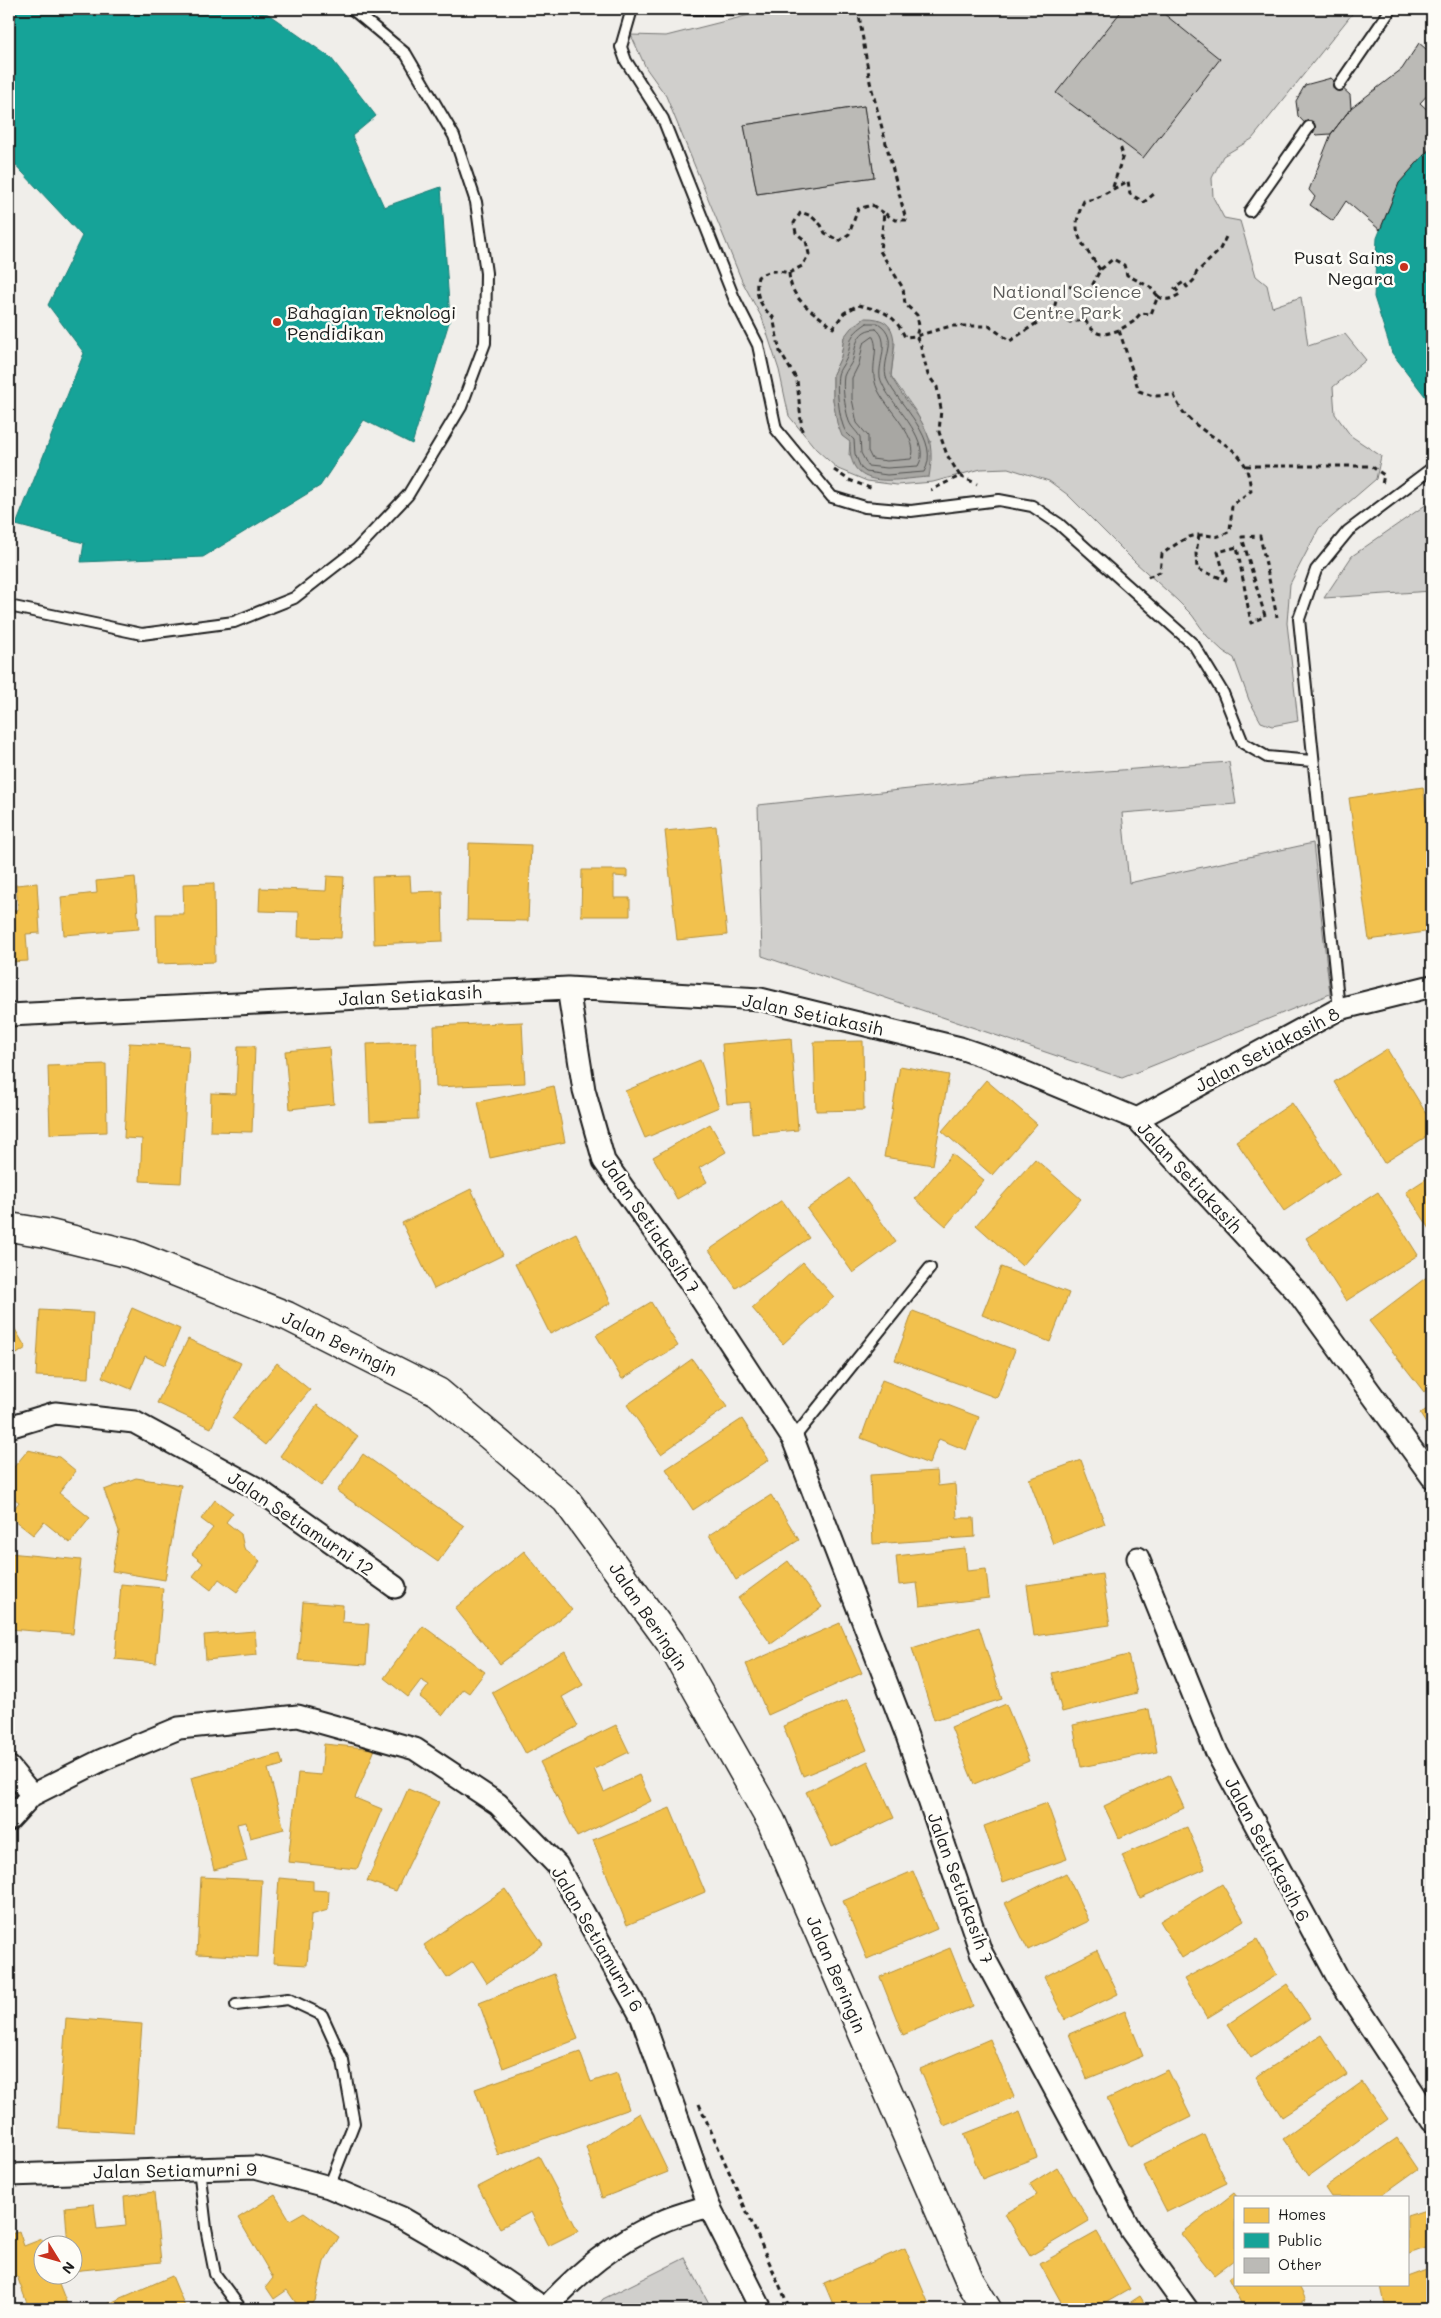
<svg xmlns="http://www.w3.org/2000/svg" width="1441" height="2318" viewBox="0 0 1441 2318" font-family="Mali,sans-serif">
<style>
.green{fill:#d0cfcc;stroke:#767674;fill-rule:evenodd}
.water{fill:#a8a7a3;stroke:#706f6d}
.homes{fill:#f2c14e;stroke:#b2903f}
.public{fill:#17a398;stroke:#187a73}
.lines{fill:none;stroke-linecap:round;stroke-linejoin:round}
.shore{stroke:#545452;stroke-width:1}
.building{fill:#bbbab6;stroke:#1c1c1c}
.lane-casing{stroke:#1c1c1c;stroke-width:14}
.street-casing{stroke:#1c1c1c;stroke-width:25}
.secondary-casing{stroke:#1c1c1c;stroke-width:31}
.path{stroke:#1c1c1c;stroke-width:3;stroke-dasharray:5 4;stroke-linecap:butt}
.lane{stroke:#fdfcf7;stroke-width:10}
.street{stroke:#fdfcf7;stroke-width:21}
.secondary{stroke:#fdfcf7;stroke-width:28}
.poi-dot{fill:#c8321e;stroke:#fdfcf7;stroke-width:2}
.labels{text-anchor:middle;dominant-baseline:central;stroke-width:5;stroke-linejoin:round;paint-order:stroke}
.poi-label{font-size:18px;fill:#1c1c1c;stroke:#fdfcf7;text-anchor:end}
.park-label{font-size:18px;fill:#5b5b5a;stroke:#fdfcf7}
.street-label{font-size:18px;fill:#1c1c1c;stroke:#fdfcf7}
</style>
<rect width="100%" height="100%" fill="#f0eeea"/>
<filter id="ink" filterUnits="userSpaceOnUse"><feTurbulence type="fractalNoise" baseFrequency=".02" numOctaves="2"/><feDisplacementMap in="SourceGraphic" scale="10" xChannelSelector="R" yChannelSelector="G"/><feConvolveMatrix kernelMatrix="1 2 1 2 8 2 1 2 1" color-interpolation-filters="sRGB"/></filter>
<g filter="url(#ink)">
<path class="green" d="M 773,9 L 1356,9 L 1252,139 L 1223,156 L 1212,178 L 1213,197 L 1224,218 L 1240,221 L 1256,276 L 1267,285 L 1272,307 L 1301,297 L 1308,346 L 1345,334 L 1366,360 L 1333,387 L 1335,414 L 1351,436 L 1381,456 L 1376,479 L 1319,528 L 1290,584 L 1287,623 L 1298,721 L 1272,726 L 1261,722 L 1249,700 L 1234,658 L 1223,651 L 1207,636 L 1192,615 L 1177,600 L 1135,562 L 1068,495 L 1049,481 L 1008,468 L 981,469 L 933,482 L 897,485 L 867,481 L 838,469 L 816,449 L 789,416 L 779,370 L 762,318 L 742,281 L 666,96 L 646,68 L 631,35 L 666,36 ZM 864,106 L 874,177 L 757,194 L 744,125 ZM 844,337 L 895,343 L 891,376 L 916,412 L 931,442 L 849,455 L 850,441 L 833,400 L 833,374 L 841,357 Z
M 1427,504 L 1432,507 L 1432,591 L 1324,598 L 1352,556 Z
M 1229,762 L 1236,804 L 1122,813 L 1129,883 L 1313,843 L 1330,994 L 1122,1078 L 762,956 L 758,805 L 1013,778 Z
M 685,2258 L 712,2309 L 595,2309 L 603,2299 Z"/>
<path class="water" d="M 865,318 C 904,317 893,350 891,376 C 912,416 939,425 929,477 C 894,479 848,493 850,442 L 842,436 L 837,423 L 833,400 L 833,374 L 841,357 L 844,337 L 851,328 Z"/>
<path class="homes" d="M 1423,787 L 1432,851 L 1432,931 L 1369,940 L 1349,798 Z
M 716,826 L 727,935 L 677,940 L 665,831 Z
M 469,843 L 531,845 L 528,921 L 467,920 Z
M 582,870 L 627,870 L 627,877 L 614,876 L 614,898 L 630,898 L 630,916 L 581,916 Z
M 327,876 L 344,877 L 341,938 L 298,937 L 299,912 L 259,911 L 260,888 L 326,891 Z
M 410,876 L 411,892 L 442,891 L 443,941 L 374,944 L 372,877 Z
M 135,877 L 139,929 L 64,935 L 61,897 L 97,893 L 96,881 Z
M 37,883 L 40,933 L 26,934 L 28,961 L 9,962 L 9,911 L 18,910 L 16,885 Z
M 214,883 L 215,962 L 157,964 L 156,914 L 184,914 L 183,884 Z
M 522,1022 L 525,1083 L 436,1087 L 434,1026 Z
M 791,1038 L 798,1130 L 752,1134 L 750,1102 L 727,1104 L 722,1044 Z
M 863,1041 L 864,1110 L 816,1111 L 814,1042 Z
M 416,1042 L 418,1119 L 370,1121 L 367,1044 Z
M 129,1043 L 189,1046 L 181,1183 L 140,1181 L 142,1139 L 124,1138 Z
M 238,1046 L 255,1046 L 252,1132 L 210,1131 L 211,1093 L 236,1094 Z
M 329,1047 L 334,1104 L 290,1109 L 285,1051 Z
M 1387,1049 L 1432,1123 L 1432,1133 L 1384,1163 L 1334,1082 Z
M 700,1060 L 719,1107 L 645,1138 L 625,1091 Z
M 106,1064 L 107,1132 L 50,1134 L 48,1066 Z
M 900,1066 L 949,1075 L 933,1165 L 884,1157 Z
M 986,1080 L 1037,1124 L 992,1175 L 942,1131 Z
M 554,1086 L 565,1142 L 490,1158 L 478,1102 Z
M 1292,1103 L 1340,1173 L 1284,1211 L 1236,1141 Z
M 710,1124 L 726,1152 L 699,1168 L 707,1182 L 677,1199 L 653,1157 Z
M 952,1154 L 984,1180 L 946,1226 L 915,1199 Z
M 1035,1159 L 1081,1199 L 1022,1266 L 976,1225 Z
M 1432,1175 L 1432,1232 L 1406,1192 Z
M 850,1178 L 896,1242 L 853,1273 L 807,1209 Z
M 471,1189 L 503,1255 L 434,1289 L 402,1223 Z
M 1378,1192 L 1418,1255 L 1346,1301 L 1306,1238 Z
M 782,1200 L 809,1238 L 736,1288 L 709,1250 Z
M 576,1233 L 611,1303 L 550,1334 L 515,1264 Z
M 803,1262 L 834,1297 L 783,1344 L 752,1308 Z
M 1001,1267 L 1069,1293 L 1050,1342 L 982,1315 Z
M 1428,1276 L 1432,1281 L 1432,1385 L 1424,1392 L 1369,1321 Z
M 651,1302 L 678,1346 L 622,1379 L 596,1335 Z
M 132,1308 L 180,1329 L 165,1365 L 145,1356 L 131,1389 L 102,1377 Z
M 40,1310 L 93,1313 L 89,1378 L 36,1376 Z
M 913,1311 L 1015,1350 L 997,1398 L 895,1360 Z
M 9,1319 L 26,1348 L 9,1359 Z
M 188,1339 L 241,1363 L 211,1428 L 157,1403 Z
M 692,1359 L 727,1407 L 661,1454 L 627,1405 Z
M 277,1363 L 310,1390 L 265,1445 L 232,1418 Z
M 882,1380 L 979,1417 L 966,1450 L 939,1439 L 929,1464 L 861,1438 Z
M 317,1405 L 358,1436 L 321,1486 L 280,1456 Z
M 1432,1405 L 1432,1433 L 1420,1414 Z
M 742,1419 L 769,1460 L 693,1510 L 666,1469 Z
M 28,1450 L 59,1457 L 76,1471 L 59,1493 L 90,1518 L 70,1543 L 44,1522 L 33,1535 L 9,1516 L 19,1502 L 9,1495 L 9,1473 Z
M 363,1454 L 464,1526 L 438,1562 L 337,1491 Z
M 1081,1460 L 1105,1524 L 1053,1544 L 1029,1479 Z
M 937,1471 L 938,1486 L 955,1484 L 957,1518 L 974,1518 L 975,1537 L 873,1544 L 870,1475 Z
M 136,1478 L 181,1485 L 165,1580 L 112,1571 L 119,1531 L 104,1490 Z
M 771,1495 L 799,1540 L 736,1580 L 709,1535 Z
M 215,1500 L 233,1513 L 226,1522 L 241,1534 L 244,1548 L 260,1561 L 237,1592 L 219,1579 L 211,1590 L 193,1576 L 203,1563 L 192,1554 L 213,1528 L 201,1519 Z
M 965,1548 L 967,1571 L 986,1569 L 989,1598 L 920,1606 L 917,1583 L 899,1585 L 896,1556 Z
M 524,1551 L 572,1610 L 500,1664 L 455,1608 Z
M 9,1553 L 81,1560 L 73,1634 L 9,1629 Z
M 788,1561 L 822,1607 L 771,1644 L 738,1598 Z
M 1102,1574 L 1110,1625 L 1034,1636 L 1027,1585 Z
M 121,1584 L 163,1588 L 156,1663 L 115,1659 Z
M 303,1602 L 343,1605 L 342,1622 L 369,1624 L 366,1665 L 298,1660 Z
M 840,1623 L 862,1673 L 768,1715 L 746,1664 Z
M 423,1626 L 485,1672 L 469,1693 L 463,1689 L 443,1715 L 420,1697 L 429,1685 L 421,1680 L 408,1697 L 384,1678 Z
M 979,1627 L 1002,1699 L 934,1720 L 912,1648 Z
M 255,1631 L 257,1655 L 206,1660 L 204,1635 Z
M 565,1651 L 583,1685 L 562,1697 L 578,1726 L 526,1754 L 492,1692 Z
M 1128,1655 L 1137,1693 L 1062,1712 L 1052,1673 Z
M 847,1700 L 867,1750 L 803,1776 L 783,1726 Z
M 1006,1704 L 1029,1761 L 974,1784 L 951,1727 Z
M 1149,1709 L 1157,1752 L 1081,1767 L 1073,1725 Z
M 616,1725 L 629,1752 L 594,1769 L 604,1792 L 639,1775 L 651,1801 L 577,1837 L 540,1762 Z
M 324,1744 L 375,1749 L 355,1798 L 382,1809 L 357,1869 L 288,1862 L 298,1773 L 321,1775 Z
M 280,1754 L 283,1765 L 268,1769 L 284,1829 L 250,1838 L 246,1822 L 237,1824 L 247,1861 L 214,1870 L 191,1778 Z
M 868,1761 L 894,1818 L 832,1847 L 806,1792 Z
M 1169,1775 L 1184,1808 L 1119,1838 L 1104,1806 Z
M 408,1789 L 439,1802 L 396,1891 L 367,1881 Z
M 1047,1803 L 1067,1859 L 1003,1882 L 984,1826 Z
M 670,1808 L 705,1892 L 627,1925 L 593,1840 Z
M 1187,1827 L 1205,1869 L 1140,1898 L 1122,1855 Z
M 913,1871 L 937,1929 L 867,1959 L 843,1901 Z
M 1066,1873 L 1089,1921 L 1028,1950 L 1005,1903 Z
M 201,1877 L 262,1880 L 258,1957 L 197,1954 Z
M 279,1878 L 313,1881 L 313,1890 L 329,1891 L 328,1910 L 311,1915 L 307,1965 L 273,1963 Z
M 1222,1884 L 1244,1920 L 1182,1958 L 1160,1921 Z
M 505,1889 L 543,1944 L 487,1983 L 473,1961 L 447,1978 L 424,1945 Z
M 1257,1939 L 1277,1975 L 1207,2018 L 1184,1979 Z
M 950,1948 L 973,2006 L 903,2035 L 880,1977 Z
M 1097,1950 L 1118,1994 L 1065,2020 L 1044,1977 Z
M 554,1974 L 578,2039 L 503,2068 L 479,2003 Z
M 1287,1984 L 1310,2018 L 1251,2058 L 1228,2024 Z
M 1125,2011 L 1143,2056 L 1087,2079 L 1069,2034 Z
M 66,2018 L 142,2024 L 134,2133 L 58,2128 Z
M 1321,2035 L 1347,2075 L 1282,2117 L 1256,2077 Z
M 990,2039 L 1014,2097 L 944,2126 L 920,2069 Z
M 580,2052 L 591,2082 L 617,2073 L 629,2109 L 498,2155 L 475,2089 Z
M 1168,2070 L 1191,2117 L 1130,2147 L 1107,2099 Z
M 1362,2082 L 1388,2119 L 1309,2176 L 1283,2139 Z
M 1020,2112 L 1037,2157 L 982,2179 L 964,2134 Z
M 640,2113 L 668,2172 L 602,2198 L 586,2147 Z
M 1204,2135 L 1227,2183 L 1167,2212 L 1143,2165 Z
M 1397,2138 L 1418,2169 L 1379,2197 L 1331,2197 L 1325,2188 Z
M 539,2156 L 578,2231 L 548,2246 L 531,2212 L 500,2228 L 478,2187 Z
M 1057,2167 L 1089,2221 L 1030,2256 L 1005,2214 L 1037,2195 L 1030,2184 Z
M 154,2192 L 161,2262 L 72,2271 L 72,2246 L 68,2246 L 65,2207 L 94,2204 L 97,2229 L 126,2226 L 124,2196 Z
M 1234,2193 L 1237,2197 L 1235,2197 L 1235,2259 L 1214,2275 L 1181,2234 Z
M 275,2195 L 290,2220 L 304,2212 L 339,2237 L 324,2262 L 315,2301 L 304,2309 L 300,2309 L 287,2290 L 274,2299 L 266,2287 L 273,2278 L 238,2218 Z
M 1432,2208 L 1432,2246 L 1407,2255 L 1407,2216 Z
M 19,2231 L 24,2246 L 42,2239 L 45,2246 L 42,2246 L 42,2276 L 56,2276 L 69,2309 L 29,2309 L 17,2276 L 9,2279 L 9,2235 Z
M 1097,2232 L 1130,2289 L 1095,2309 L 1065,2309 L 1040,2264 Z
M 905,2248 L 931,2309 L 835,2309 L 824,2283 Z
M 1432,2268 L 1432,2309 L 1386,2309 L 1381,2286 L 1407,2284 L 1407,2277 Z
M 1235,2274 L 1235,2284 L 1298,2284 L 1306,2300 L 1287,2309 L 1244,2309 L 1228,2278 Z
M 172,2276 L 186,2309 L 96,2309 Z
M 1140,2296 L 1148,2309 L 1120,2309 Z"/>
<path class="public" d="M 9,9 L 248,9 L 268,14 L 331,58 L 376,116 L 352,136 L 384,207 L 441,187 L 450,319 L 412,444 L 364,420 L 320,486 L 203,557 L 81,562 L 84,543 L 16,525 L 84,353 L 48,305 L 82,236 L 9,158 Z
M 1432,146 L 1432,403 L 1428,400 L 1392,353 L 1374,297 L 1377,238 L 1399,183 Z"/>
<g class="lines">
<path class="shore" d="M 867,323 L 878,323 C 902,339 879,360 887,380 C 899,405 942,441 924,472 L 887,475 L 866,472 L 861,468 L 855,454 L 854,440 C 852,437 848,435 846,432 C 839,422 836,386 838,375 C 839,369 845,363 847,357 C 853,337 847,337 867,323 Z
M 876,329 C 891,340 878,362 880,377 C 881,382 884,387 886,391 C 897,409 932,443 918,466 L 887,468 L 868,466 L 861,453 L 860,437 C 856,430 850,427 848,418 C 845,406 842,389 844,376 C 846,370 851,365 853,359 C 856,344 857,329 876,329 Z
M 873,337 C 881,352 866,371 880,394 C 888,409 921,441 911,459 L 887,461 L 872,459 L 868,451 L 868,436 L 857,423 L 852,399 L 852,378 L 859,364 L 863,344 Z"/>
</g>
<path class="building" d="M 1123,9 L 1158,9 L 1220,59 L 1143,158 L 1056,93 Z
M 1419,43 L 1432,54 L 1432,90 L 1420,103 L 1432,114 L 1432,146 L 1399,183 L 1380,230 L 1346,201 L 1333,221 L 1310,205 L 1315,197 L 1309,190 L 1331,134 L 1351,108 L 1402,69 Z
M 1331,78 L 1350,95 L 1351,108 L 1331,134 L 1316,135 L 1298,116 L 1296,101 L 1305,85 Z
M 864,106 L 874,177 L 757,194 L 744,125 Z"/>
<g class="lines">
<g class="lane-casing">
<path id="lane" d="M 632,9 L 621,47 L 626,61 L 663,119 L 734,298 L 758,345 L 776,429 L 832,497 L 865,507 L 911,511 L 999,500 L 1032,506 L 1059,524 L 1194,645 L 1223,693 L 1243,743 L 1267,757 L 1312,761
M 688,9 L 734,9
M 1339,85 L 1391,9
M 1250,211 L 1309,127
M 9,606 L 142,634 L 234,622 L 294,598 L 357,549 L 408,495 L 461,407 L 485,343 L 486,273 L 476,202 L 454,136 L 406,54 L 352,9
M 1339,1009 L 1299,619 L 1316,570 L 1348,531 L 1432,468
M 793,1439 L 930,1268
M 236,2005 L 288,1999 L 322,2015 L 343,2061 L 354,2123 L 329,2187
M 199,2168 L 206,2228 L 215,2274 L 241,2309"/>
</g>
<g class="street-casing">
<path id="street" d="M 568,988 L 584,1090 L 604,1161 L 688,1279 L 793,1439 L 907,1736 L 981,1952 L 1131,2231 L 1187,2309
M 9,1015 L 568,988 L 760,999 L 960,1048 L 995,1060 L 1137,1119 L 1298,1293 L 1432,1477
M 1137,1119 L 1339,1009 L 1432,986
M 9,1427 L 55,1413 L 134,1422 L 256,1488 L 395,1587
M 1138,1558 L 1217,1753 L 1337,1976 L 1432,2121
M 9,1767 L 32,1795
M 9,1820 L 32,1795 L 102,1760 L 179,1728 L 298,1716 L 415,1749 L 498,1804 L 557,1865 L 642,2018 L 709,2206 L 761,2309
M 9,2175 L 255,2167 L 329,2187 L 402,2218 L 471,2258 L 545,2309
M 545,2309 C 579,2272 615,2242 661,2222 C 676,2215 693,2211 709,2206"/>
</g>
<g class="secondary-casing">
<path id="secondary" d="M 9,1227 L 46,1233 L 131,1254 L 287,1316 L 438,1392 L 566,1500 L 670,1642 L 771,1821 L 970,2281 L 987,2309"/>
</g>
<path class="path" d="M 858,9 L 870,82 L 906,220 L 895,220 L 884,213 L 880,251 L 903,288 L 905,304 L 917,315 L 919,326 L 916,336 L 951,326 L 989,326 L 1010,341 L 1053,312
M 1113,187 L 1123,155 L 1120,146
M 1100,270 C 1084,243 1067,235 1084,201 L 1095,199 L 1128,181 L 1130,194 L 1144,202 L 1154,194
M 789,273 C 791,302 812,309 833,328 L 844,313 L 858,305 C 883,311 893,312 905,337 L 916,336 L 920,343 L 928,375 L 937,387 L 941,409 L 939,432 L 947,455 L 960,476 L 931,490
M 1158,296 C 1166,302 1171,299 1180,294 L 1175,288 L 1184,282 L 1187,287 L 1195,279 L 1196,273 L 1219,251 L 1226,237
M 1119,330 C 1101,336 1096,337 1085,320 L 1070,322 L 1053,312 L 1056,301 L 1065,286 L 1090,290 L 1100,270 L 1113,259 L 1124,265 L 1127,275 L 1150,287 L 1158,296 L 1151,314 L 1141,313 L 1133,322 L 1119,330 L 1139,391 L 1153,396 L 1174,395 C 1188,435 1236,439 1246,468 C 1249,475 1250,483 1251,491 L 1232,505 L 1230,531 C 1213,540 1217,535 1201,535 C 1187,534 1173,547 1162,554 L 1160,572 L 1145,578
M 802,431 L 797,380 L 780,352 L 773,317 C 760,307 754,292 758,277 C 768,270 777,270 789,273 L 802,266 L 809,254 L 806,241 L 796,233 L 794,223 L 801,212 L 811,216 L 821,225 L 825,233 L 839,241 L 849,234 L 858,209 L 872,205 L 884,213
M 1246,466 L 1371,466 L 1384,475 L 1382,484
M 834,470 L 849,480 L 873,489
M 960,476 L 977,484
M 1199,535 L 1196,553 L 1197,569 L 1226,580 L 1218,552 L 1237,547 L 1251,623 L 1265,616 L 1242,537 L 1260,536 L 1277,617
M 699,2104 L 790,2309"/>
<use href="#lane" class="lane"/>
<use href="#street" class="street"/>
<use href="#secondary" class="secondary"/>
</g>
</g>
<g class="poi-dot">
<circle cx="1404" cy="267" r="5"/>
<circle cx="277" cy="322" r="5"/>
</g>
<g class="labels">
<g class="poi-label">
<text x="1394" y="257">Pusat Sains<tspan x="1394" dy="21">Negara</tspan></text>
<text x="287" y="312" text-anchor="start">Bahagian Teknologi<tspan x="287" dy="21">Pendidikan</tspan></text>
</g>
<g class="park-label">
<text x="1067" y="291">National Science<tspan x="1067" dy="21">Centre Park</tspan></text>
</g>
<g class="street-label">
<text transform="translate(410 995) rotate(-3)">Jalan Setiakasih</text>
<text transform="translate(813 1014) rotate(12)">Jalan Setiakasih</text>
<text transform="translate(1267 1049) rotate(-28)">Jalan Setiakasih 8</text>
<text transform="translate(1190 1177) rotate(47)">Jalan Setiakasih</text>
<text transform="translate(651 1225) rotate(56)">Jalan Setiakasih 7</text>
<text transform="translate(340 1343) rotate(26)">Jalan Beringin</text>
<text transform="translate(301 1523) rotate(34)">Jalan Setiamurni 12</text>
<text transform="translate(649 1616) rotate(56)">Jalan Beringin</text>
<text transform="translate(1268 1849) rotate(62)">Jalan Setiakasih 6</text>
<text transform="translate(961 1888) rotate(70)">Jalan Setiakasih 7</text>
<text transform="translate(598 1939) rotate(60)">Jalan Setiamurni 6</text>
<text transform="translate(837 1974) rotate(67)">Jalan Beringin</text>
<text transform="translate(175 2170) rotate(-1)">Jalan Setiamurni 9</text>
</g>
</g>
<rect width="1441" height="2318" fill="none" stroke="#fdfcf7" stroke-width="30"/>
<rect x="15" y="15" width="1411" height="2288" fill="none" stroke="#1c1c1c" stroke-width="2" filter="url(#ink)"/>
<rect x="1234" y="2196" width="175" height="90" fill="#fdfcf7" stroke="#a3a29f"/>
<rect x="1244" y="2208" width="25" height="15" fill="#f2c14e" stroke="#a3a29f"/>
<text x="1278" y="2220" font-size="15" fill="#1c1c1c">Homes</text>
<rect x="1244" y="2233" width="25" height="15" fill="#17a398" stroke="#a3a29f"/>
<text x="1278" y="2246" font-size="15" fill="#1c1c1c">Public</text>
<rect x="1244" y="2258" width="25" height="15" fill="#bbbab6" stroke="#a3a29f"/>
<text x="1278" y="2270" font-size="15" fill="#1c1c1c">Other</text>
<g transform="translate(58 2260) rotate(127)"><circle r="24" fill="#fdfcf7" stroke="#a3a29f"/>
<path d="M0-4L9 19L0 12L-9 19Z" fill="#c8321e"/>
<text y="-8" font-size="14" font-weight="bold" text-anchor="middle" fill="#1c1c1c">N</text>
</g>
</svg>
